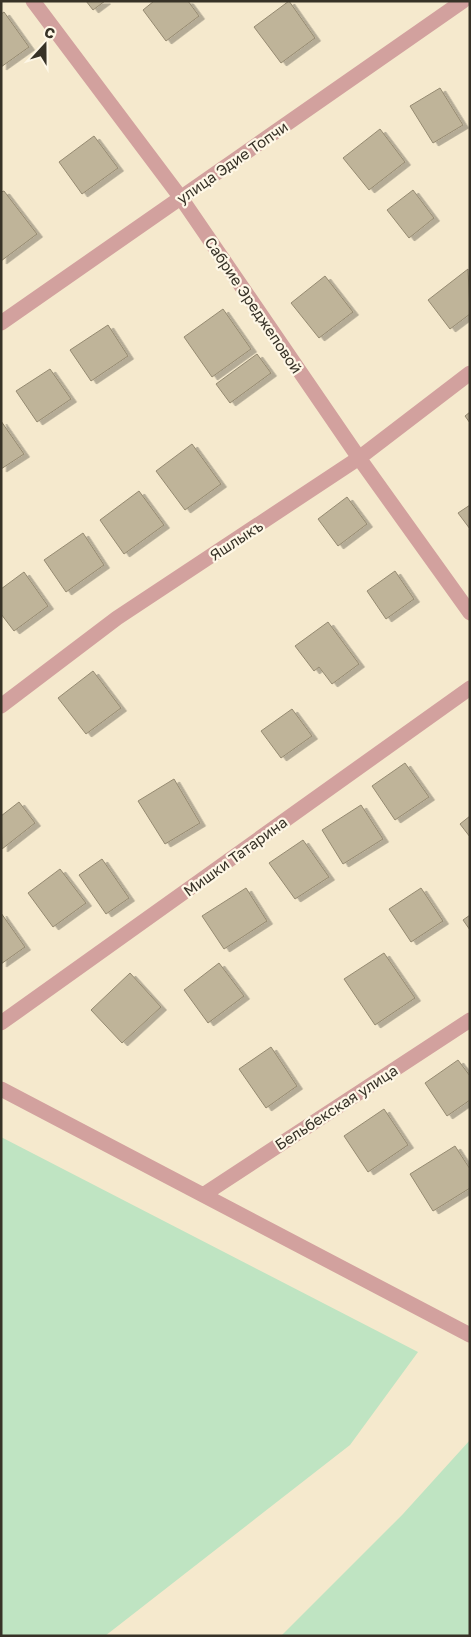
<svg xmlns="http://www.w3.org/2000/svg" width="471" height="1637" viewBox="0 0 471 1637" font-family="'Golos Text',sans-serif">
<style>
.green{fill:#bfe4c2}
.building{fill:#bfb499;stroke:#958a71;filter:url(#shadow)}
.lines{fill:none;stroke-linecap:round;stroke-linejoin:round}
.street{stroke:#d2a19e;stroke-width:15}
.labels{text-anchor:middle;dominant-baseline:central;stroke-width:4.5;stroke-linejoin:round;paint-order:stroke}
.street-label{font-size:15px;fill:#373227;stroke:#fef7e6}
</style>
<defs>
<filter id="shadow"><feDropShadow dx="5.5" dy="3" stdDeviation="0" flood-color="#0004"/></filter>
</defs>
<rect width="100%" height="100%" fill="#f5e9cd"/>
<path class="green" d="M 1,1137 L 418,1352 L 350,1445 L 105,1636 L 1,1636 Z
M 470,1440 L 470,1636 L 281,1636 L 403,1514 Z"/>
<path class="building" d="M 86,1 L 105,1 L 93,10 Z
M 154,1 L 188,1 L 199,16 L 166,41 L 143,10 Z
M 289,1 L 315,38 L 281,63 L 254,27 Z
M 4,12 L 29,47 L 1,67 L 1,14 Z
M 440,88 L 463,125 L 433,143 L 410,106 Z
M 380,129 L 405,162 L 369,190 L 343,158 Z
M 94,136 L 118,168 L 82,194 L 59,162 Z
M 413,190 L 434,218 L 409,238 L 387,210 Z
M 4,191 L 37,234 L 1,261 L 1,192 Z
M 468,269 L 470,314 L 450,329 L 428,300 Z
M 325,276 L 353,312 L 319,338 L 291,303 Z
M 223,309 L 251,349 L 212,377 L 184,337 Z
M 108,325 L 128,356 L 91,381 L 70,350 Z
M 257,354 L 271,373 L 230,403 L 216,384 Z
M 50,369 L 71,399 L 37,422 L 16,391 Z
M 470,412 L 470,423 L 465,416 Z
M 1,421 L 24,454 L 1,469 Z
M 192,444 L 221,484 L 185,510 L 156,471 Z
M 139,491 L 164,525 L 124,554 L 100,520 Z
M 347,497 L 367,524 L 338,546 L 318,519 Z
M 470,505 L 470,529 L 458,513 Z
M 83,533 L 104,565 L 66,592 L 44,560 Z
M 395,571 L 414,599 L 386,619 L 367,591 Z
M 24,572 L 48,606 L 14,631 L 1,614 L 1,589 Z
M 328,622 L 359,664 L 332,684 L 319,667 L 314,671 L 295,646 Z
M 93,671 L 121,708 L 86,734 L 58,698 Z
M 292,709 L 312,736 L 281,758 L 261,731 Z
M 405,763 L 429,797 L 395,820 L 372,786 Z
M 174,779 L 200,823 L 165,844 L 138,801 Z
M 19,802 L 35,823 L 2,849 L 1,816 Z
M 361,805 L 383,839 L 343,864 L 322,830 Z
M 470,816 L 470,837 L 460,824 Z
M 303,840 L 329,877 L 295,899 L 269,863 Z
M 102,859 L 129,898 L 106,914 L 79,875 Z
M 60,869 L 86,903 L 53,927 L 28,893 Z
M 246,888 L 267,921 L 224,949 L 202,916 Z
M 421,888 L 443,921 L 411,942 L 389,909 Z
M 1,913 L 25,947 L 1,964 Z
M 470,915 L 470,930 L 463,920 Z
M 384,953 L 415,998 L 375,1025 L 344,979 Z
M 219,963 L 244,996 L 208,1023 L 184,990 Z
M 130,973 L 161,1007 L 122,1043 L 91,1010 Z
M 271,1047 L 297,1086 L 266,1108 L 239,1069 Z
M 458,1060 L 470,1076 L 470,1100 L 447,1116 L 425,1083 Z
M 384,1109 L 408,1145 L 368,1172 L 344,1136 Z
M 455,1146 L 470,1169 L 470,1188 L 433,1211 L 410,1174 Z"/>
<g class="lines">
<path class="street" d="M 33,1 L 181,198 L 359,458 L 470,613
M 1,323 L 463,1
M 1,706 L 117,618 L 359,458 L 470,373
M 1,1023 L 470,688
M 1,1089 L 470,1335
M 203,1195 L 470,1020"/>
</g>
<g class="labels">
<g class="street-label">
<text transform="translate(232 162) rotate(-35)">улица Эдие Топчи</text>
<text transform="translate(254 305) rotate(56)">Сабрие Эреджеповой</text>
<text transform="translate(236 540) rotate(-33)">Яшлыкъ</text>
<text transform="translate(235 856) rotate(-36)">Мишки Татарина</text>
<text transform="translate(336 1107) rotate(-33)">Бельбекская улица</text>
</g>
</g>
<rect width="471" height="1637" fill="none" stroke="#373227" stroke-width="5"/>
<g transform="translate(45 45) rotate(21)" stroke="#fef7e6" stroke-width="4" paint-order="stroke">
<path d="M0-4L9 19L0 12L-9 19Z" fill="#373227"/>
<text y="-8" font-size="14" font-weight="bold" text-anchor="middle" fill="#373227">С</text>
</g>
</svg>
